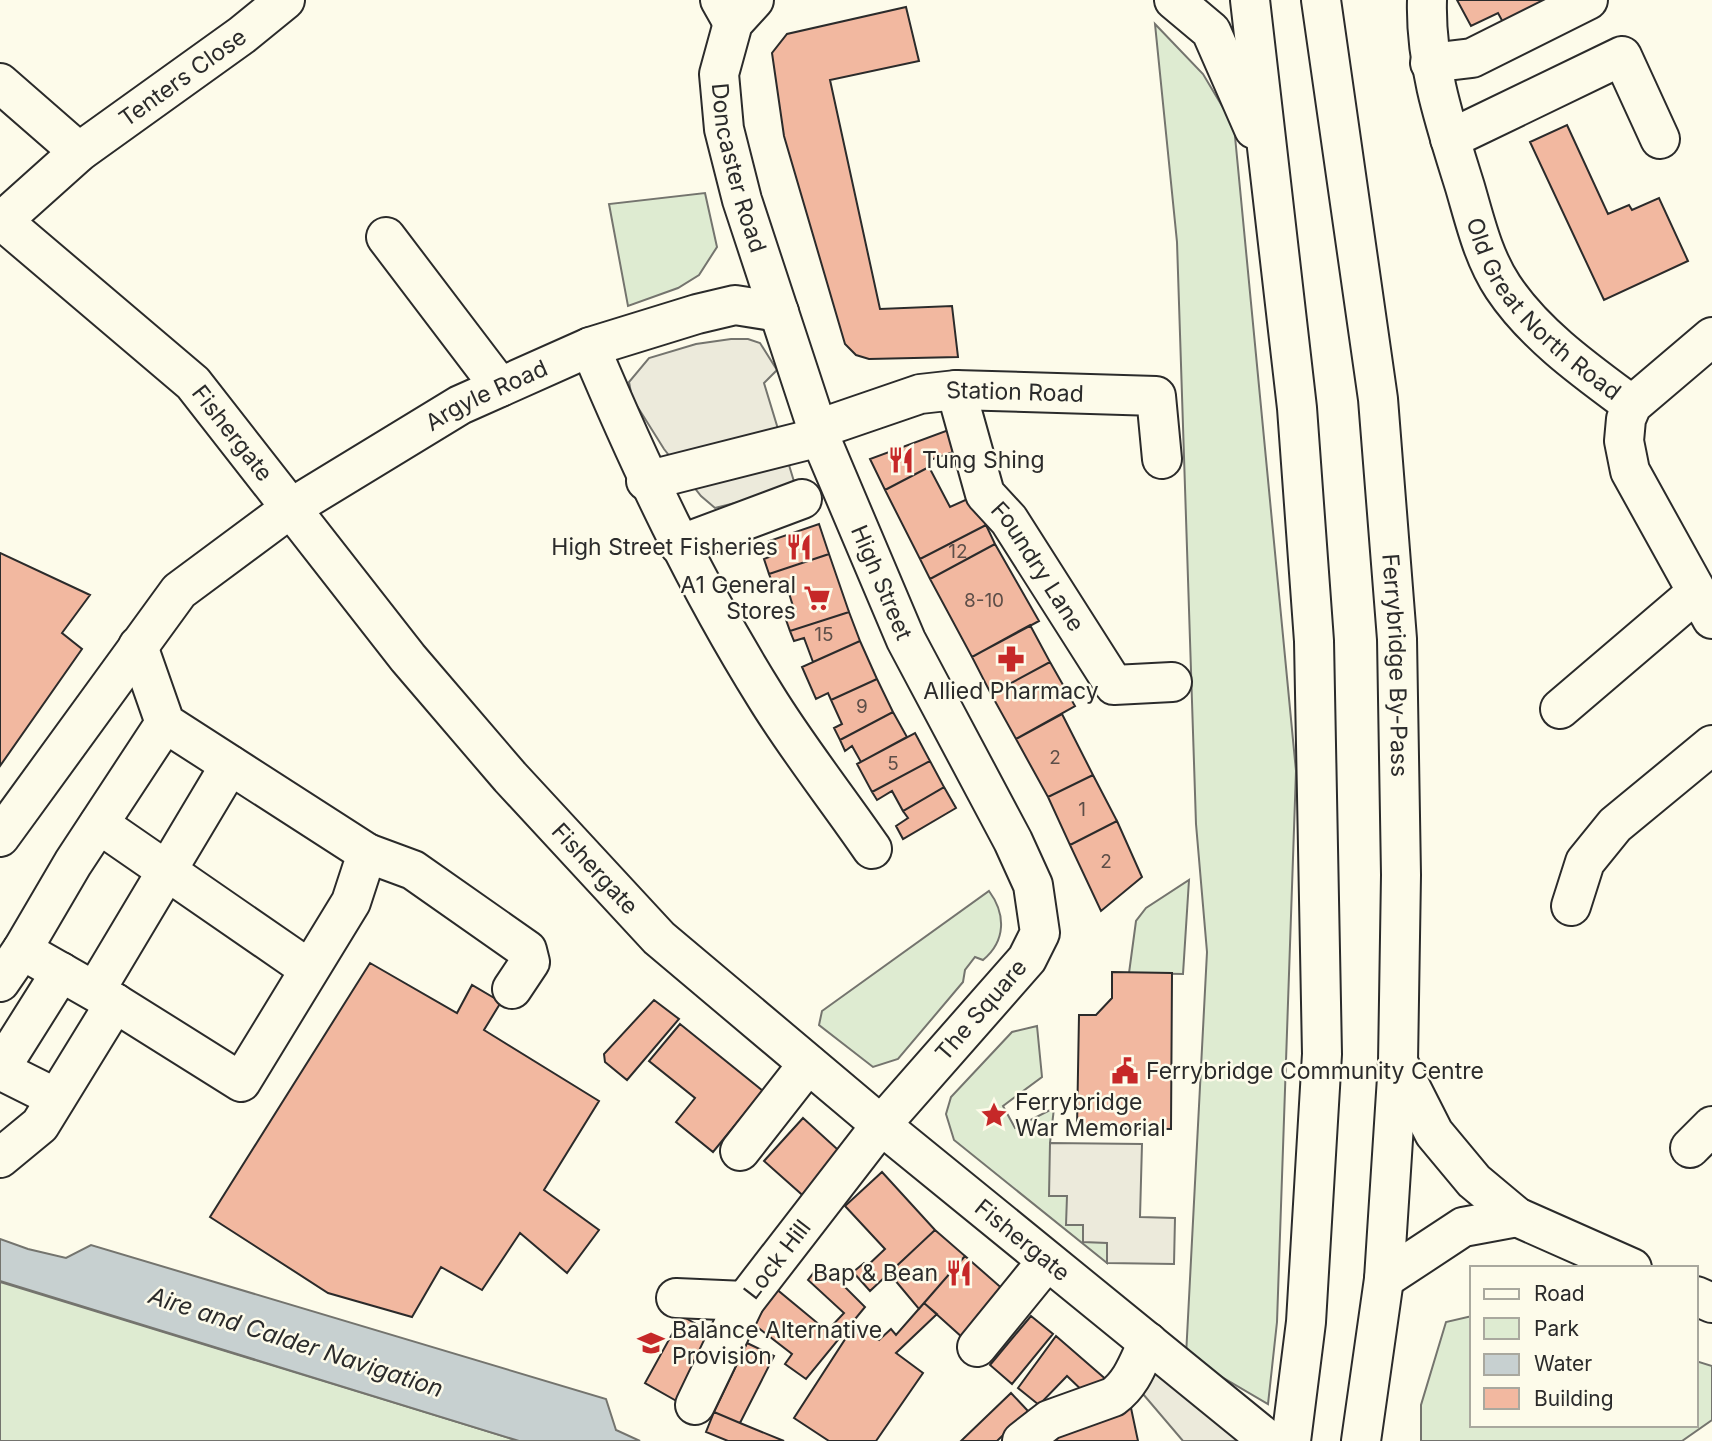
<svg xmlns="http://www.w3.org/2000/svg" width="1712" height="1441" viewBox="0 0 1712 1441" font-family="Inter,sans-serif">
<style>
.green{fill:#deebd1;stroke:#74746e;stroke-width:2}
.parking{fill:#eceadb;stroke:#74746e;stroke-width:2}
.water{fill:#c7d0d0;stroke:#74746e;stroke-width:2}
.building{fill:#f2b8a0;stroke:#2b2b2b;stroke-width:2}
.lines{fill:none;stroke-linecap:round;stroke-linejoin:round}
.minor-casing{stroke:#2b2b2b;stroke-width:42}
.major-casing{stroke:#2b2b2b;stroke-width:42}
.minor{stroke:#fdfbea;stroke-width:38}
.major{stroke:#fdfbea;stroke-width:38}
.labels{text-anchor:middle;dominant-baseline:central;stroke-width:5;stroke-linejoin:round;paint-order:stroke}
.number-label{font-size:19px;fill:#5d4e48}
.street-label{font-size:23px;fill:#2b2b2b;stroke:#fdfbea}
.poi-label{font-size:23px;fill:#2b2b2b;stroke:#fdfbea;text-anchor:start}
.water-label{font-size:24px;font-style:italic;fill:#2b2b2b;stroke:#fdfbea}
</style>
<rect width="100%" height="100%" fill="#fdfbea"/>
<path class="green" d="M 1155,24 L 1203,74 L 1234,126 L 1296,771 L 1277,1322 L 1268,1404 L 1186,1356 L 1207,952 L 1196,824 L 1177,242 Z
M 705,193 L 717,247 L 699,275 L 678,288 L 628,306 L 609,204 Z
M 1189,880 L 1183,974 L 1129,973 L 1136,921 L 1146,908 Z
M 989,891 C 1006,914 1006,941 983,960 L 975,957 L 965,970 L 963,982 L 898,1059 L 873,1067 L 819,1025 L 822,1011 Z
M 1037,1026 L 1042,1077 L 1003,1106 L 1015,1128 L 1054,1108 L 1050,1143 L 1067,1196 L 1083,1225 L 1108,1243 L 1107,1263 L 954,1140 L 946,1114 L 951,1097 L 1012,1032 Z
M 0,1282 L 519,1441 L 0,1441 Z
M 1472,1316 L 1472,1425 L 1696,1425 L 1696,1361 L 1712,1366 L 1712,1420 L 1682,1441 L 1421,1441 L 1421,1405 L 1446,1322 Z"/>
<path class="parking" d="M 731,339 L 748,339 L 760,343 L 777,370 L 764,383 L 796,488 L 715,508 L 701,496 L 664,449 L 632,398 L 629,382 L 649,358 L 696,344 Z
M 1050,1143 L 1142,1144 L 1140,1217 L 1175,1218 L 1174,1264 L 1107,1263 L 1107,1243 L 1083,1242 L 1083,1225 L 1066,1225 L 1067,1196 L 1049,1196 Z
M 1146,1358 L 1245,1441 L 1183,1441 L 1137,1387 Z"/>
<path class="water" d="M 0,1239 L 28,1249 L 66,1258 L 91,1245 L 606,1399 L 616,1430 L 640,1441 L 519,1441 L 0,1281 Z"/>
<path class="building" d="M 1457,0 L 1542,0 L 1544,5 L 1505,26 L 1498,13 L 1471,26 Z
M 906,7 L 919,61 L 830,80 L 880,309 L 952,306 L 958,357 L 869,359 L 856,355 L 845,344 L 784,136 L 772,53 L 787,34 Z
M 1567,125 L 1608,214 L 1629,205 L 1632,210 L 1659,198 L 1688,261 L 1604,300 L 1530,142 Z
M 954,428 L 962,449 L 927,461 L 929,467 L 885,490 L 870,459 Z
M 929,467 L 950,507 L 972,497 L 986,525 L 920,559 L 885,490 Z
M 819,524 L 829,554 L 769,574 L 764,559 L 774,555 L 769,541 Z
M 986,525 L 995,544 L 930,579 L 920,559 Z
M 995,544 L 1039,621 L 972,657 L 930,579 Z
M 0,553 L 90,595 L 62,633 L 82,649 L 0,766 Z
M 829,554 L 849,612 L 790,631 L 785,617 L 795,613 L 785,580 L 773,584 L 769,574 Z
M 849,612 L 860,641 L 813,662 L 804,638 L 794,641 L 790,631 Z
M 1030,625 L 1050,662 L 991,694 L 972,657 Z
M 860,641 L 877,679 L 831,700 L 828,693 L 816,699 L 802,667 Z
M 1050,662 L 1075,706 L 1016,739 L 991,694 Z
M 877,679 L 893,712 L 840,740 L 834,728 L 842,724 L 831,700 Z
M 893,712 L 907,737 L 861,762 L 852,746 L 845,751 L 840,740 Z
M 1062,714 L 1093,775 L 1048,797 L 1016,739 Z
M 915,733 L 930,761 L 872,792 L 857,764 Z
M 930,761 L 944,787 L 903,811 L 892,791 L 877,800 L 872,792 Z
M 1093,775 L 1117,821 L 1070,845 L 1048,797 Z
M 944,787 L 956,808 L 903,839 L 896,826 L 908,818 L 903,811 Z
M 1117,821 L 1142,877 L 1101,911 L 1070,845 Z
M 370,963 L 457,1013 L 472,985 L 501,1002 L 484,1030 L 599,1101 L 544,1190 L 599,1230 L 567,1273 L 520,1233 L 482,1290 L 441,1267 L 412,1317 L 328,1293 L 210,1217 Z
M 1112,972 L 1172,973 L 1171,1129 L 1077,1128 L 1079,1015 L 1096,1015 L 1112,998 Z
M 654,1000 L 679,1019 L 627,1080 L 605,1062 L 604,1054 Z
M 680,1024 L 763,1091 L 713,1152 L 676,1122 L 695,1098 L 649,1061 Z
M 803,1118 L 847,1158 L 808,1200 L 764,1161 Z
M 882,1172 L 935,1230 L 870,1291 L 853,1272 L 864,1263 L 867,1266 L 885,1249 L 845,1206 Z
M 935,1230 L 965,1256 L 919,1309 L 889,1273 Z
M 965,1256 L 1005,1291 L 963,1338 L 924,1303 Z
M 821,1263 L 865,1307 L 806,1379 L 785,1364 L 792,1354 L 747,1319 L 775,1288 L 827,1331 L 844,1313 L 808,1280 Z
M 924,1303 L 937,1314 L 896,1353 L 923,1373 L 876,1441 L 829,1441 L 794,1418 L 855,1324 L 879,1340 L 891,1329 L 896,1335 Z
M 682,1316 L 717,1336 L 680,1403 L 645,1383 Z
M 1031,1316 L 1053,1334 L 1012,1384 L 990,1365 Z
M 1056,1336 L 1109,1382 L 1090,1398 L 1067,1376 L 1039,1405 L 1018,1388 Z
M 747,1343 L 774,1356 L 740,1423 L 714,1412 Z
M 1011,1393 L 1028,1411 L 997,1441 L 961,1441 Z
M 1131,1408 L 1138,1441 L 1044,1441 L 1050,1426 Z
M 714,1412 L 740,1423 L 784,1441 L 728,1441 L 706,1432 Z"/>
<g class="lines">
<g class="minor-casing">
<g id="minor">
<path d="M 720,0 L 733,23"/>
<path id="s1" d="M 1427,0 C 1425,65 1446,126 1465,187 C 1475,221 1483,257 1503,287 C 1535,335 1586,371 1632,405"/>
<path d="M 1430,63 L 1472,58 L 1588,0"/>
<path d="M 0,83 L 79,152"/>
<path d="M 1450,139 L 1622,56 L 1660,139"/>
<path id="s2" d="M 2,221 L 79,152 L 242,35 L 285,0"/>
<path d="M 386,237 L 500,387"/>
<path d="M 1712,337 L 1632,405 L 1626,419 L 1624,441 L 1630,471 L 1712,619"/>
<path d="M 590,347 C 641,468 696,585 766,697 C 798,749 837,798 872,849"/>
<path id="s3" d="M 956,390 L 985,494 L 1009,520 L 1114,685 L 1172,682"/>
<path id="s4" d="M 818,429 L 920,394 L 956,390 L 1156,396 L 1162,459"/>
<path d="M 646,481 L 820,437"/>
<path d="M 679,545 L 802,499"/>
<path d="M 138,646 L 165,723 L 73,863 L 22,950 L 115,1003 L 241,1082 L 351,902 L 367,853 L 165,723"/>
<path d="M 1560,709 L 1697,592"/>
<path d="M 99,824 L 309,969"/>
<path d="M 0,837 L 179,591 L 291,508"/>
<path d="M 367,853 L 413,870 L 527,950 L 530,962 L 512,989"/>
<path d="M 1571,906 L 1585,862 L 1615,825 L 1712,745"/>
<path d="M 0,982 L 22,950"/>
<path d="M 95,991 L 230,765"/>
<path d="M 0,1069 L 61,972"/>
<path d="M 0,1070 L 56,1098"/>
<path d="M 1690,1148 L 1712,1126"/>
<path d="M 740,1151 L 808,1064"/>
<path d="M 0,1158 L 40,1125 L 115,1003"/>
<path d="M 676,1298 L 745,1301"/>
<path d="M 977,1347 L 1047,1261"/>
<path id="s5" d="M 695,1405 L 745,1301 L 881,1125"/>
<path d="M 1022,1441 L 1049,1420 L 1113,1397 C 1132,1383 1138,1363 1148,1342"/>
</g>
</g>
<g class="major-casing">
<g id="major">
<path id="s6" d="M 754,0 L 733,23 L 719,74 L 724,129 L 742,200 L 820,437 L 906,640 L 1013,841 L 1033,885 L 1040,933 L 1027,959 L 881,1125"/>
<path d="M 1174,0 L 1211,31 L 1254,129"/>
<path d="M 1250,0 L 1297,408 L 1314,641 L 1322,1054 L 1306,1322 L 1291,1441"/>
<path id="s7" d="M 1321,0 L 1378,399 L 1397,639 L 1401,875 L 1398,1062 L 1384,1279 L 1361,1441"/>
<path id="s8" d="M 0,219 L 193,383 L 408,658 L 510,777 L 659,938 L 881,1125 L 1269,1441"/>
<path id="s9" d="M 291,508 L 460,405 L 590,347 L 697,314 L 735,305 L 779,312"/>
<path d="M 1399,1064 L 1434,1133 L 1474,1181 L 1517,1217 L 1632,1268"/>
<path d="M 1384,1279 L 1463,1227 L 1517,1217"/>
<path d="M 1696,1296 L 1712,1303"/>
</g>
</g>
<use href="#minor" class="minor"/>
<use href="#major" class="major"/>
</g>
<defs>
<g id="restaurant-bare" transform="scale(2.1)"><path d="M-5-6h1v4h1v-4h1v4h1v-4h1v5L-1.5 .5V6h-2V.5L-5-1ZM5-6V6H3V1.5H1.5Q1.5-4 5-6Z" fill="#c62828" stroke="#fdfbea" stroke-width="2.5" paint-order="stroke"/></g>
<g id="supermarket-bare" transform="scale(2.1)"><path d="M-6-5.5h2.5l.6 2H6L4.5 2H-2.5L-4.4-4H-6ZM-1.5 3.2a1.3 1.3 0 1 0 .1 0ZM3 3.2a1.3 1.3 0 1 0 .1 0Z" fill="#c62828" stroke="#fdfbea" stroke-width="2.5" paint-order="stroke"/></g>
<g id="pharmacy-bare" transform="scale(2.1)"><path d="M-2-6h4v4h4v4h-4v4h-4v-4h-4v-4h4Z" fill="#c62828" stroke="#fdfbea" stroke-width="2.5" paint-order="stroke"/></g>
<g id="civic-bare" transform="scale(2.1)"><path d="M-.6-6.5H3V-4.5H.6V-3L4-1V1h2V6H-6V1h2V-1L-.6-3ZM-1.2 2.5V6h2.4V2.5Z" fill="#c62828" stroke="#fdfbea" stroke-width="2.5" paint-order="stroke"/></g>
<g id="sight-bare" transform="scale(2.1)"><path d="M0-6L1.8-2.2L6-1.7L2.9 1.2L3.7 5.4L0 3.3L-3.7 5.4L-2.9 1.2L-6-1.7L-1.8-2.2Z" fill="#c62828" stroke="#fdfbea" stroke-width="2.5" paint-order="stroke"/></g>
<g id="school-bare" transform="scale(2.1)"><path d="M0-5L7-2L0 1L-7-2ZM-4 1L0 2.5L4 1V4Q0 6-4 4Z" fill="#c62828" stroke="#fdfbea" stroke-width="2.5" paint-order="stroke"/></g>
</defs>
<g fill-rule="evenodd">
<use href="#restaurant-bare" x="901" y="460"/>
<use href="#restaurant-bare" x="799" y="547"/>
<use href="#supermarket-bare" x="817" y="598"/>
<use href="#pharmacy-bare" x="1011" y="659"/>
<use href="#civic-bare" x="1125" y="1071"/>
<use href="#sight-bare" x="994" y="1115"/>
<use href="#restaurant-bare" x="959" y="1273"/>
<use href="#school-bare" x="651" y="1343"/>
</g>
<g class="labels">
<g class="number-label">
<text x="958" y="551">12</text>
<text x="984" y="600">8-10</text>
<text x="824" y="634">15</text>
<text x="862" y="706">9</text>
<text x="1055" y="757">2</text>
<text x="893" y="763">5</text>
<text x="1082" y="809">1</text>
<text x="1106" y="861">2</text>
</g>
<g class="street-label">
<text stroke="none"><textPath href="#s2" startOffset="231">Tenters Close</textPath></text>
<text stroke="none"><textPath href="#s6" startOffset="180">Doncaster Road</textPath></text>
<text stroke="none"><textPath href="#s1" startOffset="341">Old Great North Road</textPath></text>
<text stroke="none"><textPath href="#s4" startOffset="203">Station Road</textPath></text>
<text stroke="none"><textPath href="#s9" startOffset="226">Argyle Road</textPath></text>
<text stroke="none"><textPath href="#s8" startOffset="317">Fishergate</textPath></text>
<text stroke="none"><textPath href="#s3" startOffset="198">Foundry Lane</textPath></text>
<text stroke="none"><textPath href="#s6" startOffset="620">High Street</textPath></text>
<text stroke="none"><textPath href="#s7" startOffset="670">Ferrybridge By-Pass</textPath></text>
<text stroke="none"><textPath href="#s8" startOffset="884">Fishergate</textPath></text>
<text transform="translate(981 1010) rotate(-49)">The Square</text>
<text stroke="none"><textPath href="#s8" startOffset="1451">Fishergate</textPath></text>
<text stroke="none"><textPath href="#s5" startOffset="168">Lock Hill</textPath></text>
</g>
<g class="poi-label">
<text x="922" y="460">Tung Shing</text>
<text x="778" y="547" text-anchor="end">High Street Fisheries</text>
<text x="796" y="585" text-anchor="end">A1 General<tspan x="796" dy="26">Stores</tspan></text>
<text x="1011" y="691" text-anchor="middle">Allied Pharmacy</text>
<text x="1146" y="1071">Ferrybridge Community Centre</text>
<text x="1015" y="1102">Ferrybridge<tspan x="1015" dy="26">War Memorial</tspan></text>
<text x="938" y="1273" text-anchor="end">Bap &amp; Bean</text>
<text x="672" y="1330">Balance Alternative<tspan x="672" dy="26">Provision</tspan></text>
</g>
<g class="water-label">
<text transform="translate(296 1342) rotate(18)">Aire and Calder Navigation</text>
</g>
</g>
<rect x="1470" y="1266" width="228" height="161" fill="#fdfbea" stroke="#a9a89e" stroke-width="2"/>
<rect x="1484" y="1289" width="35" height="10" fill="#fdfbea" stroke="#a9a89e" stroke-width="2"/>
<text x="1534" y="1301" font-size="21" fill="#2b2b2b">Road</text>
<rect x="1484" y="1318" width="35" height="21" fill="#deebd1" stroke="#a9a89e" stroke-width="2"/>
<text x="1534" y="1336" font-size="21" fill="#2b2b2b">Park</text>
<rect x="1484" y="1354" width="35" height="21" fill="#c7d0d0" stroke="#a9a89e" stroke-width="2"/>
<text x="1534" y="1371" font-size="21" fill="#2b2b2b">Water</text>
<rect x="1484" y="1388" width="35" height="21" fill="#f2b8a0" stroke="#a9a89e" stroke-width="2"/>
<text x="1534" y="1406" font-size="21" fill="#2b2b2b">Building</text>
</svg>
